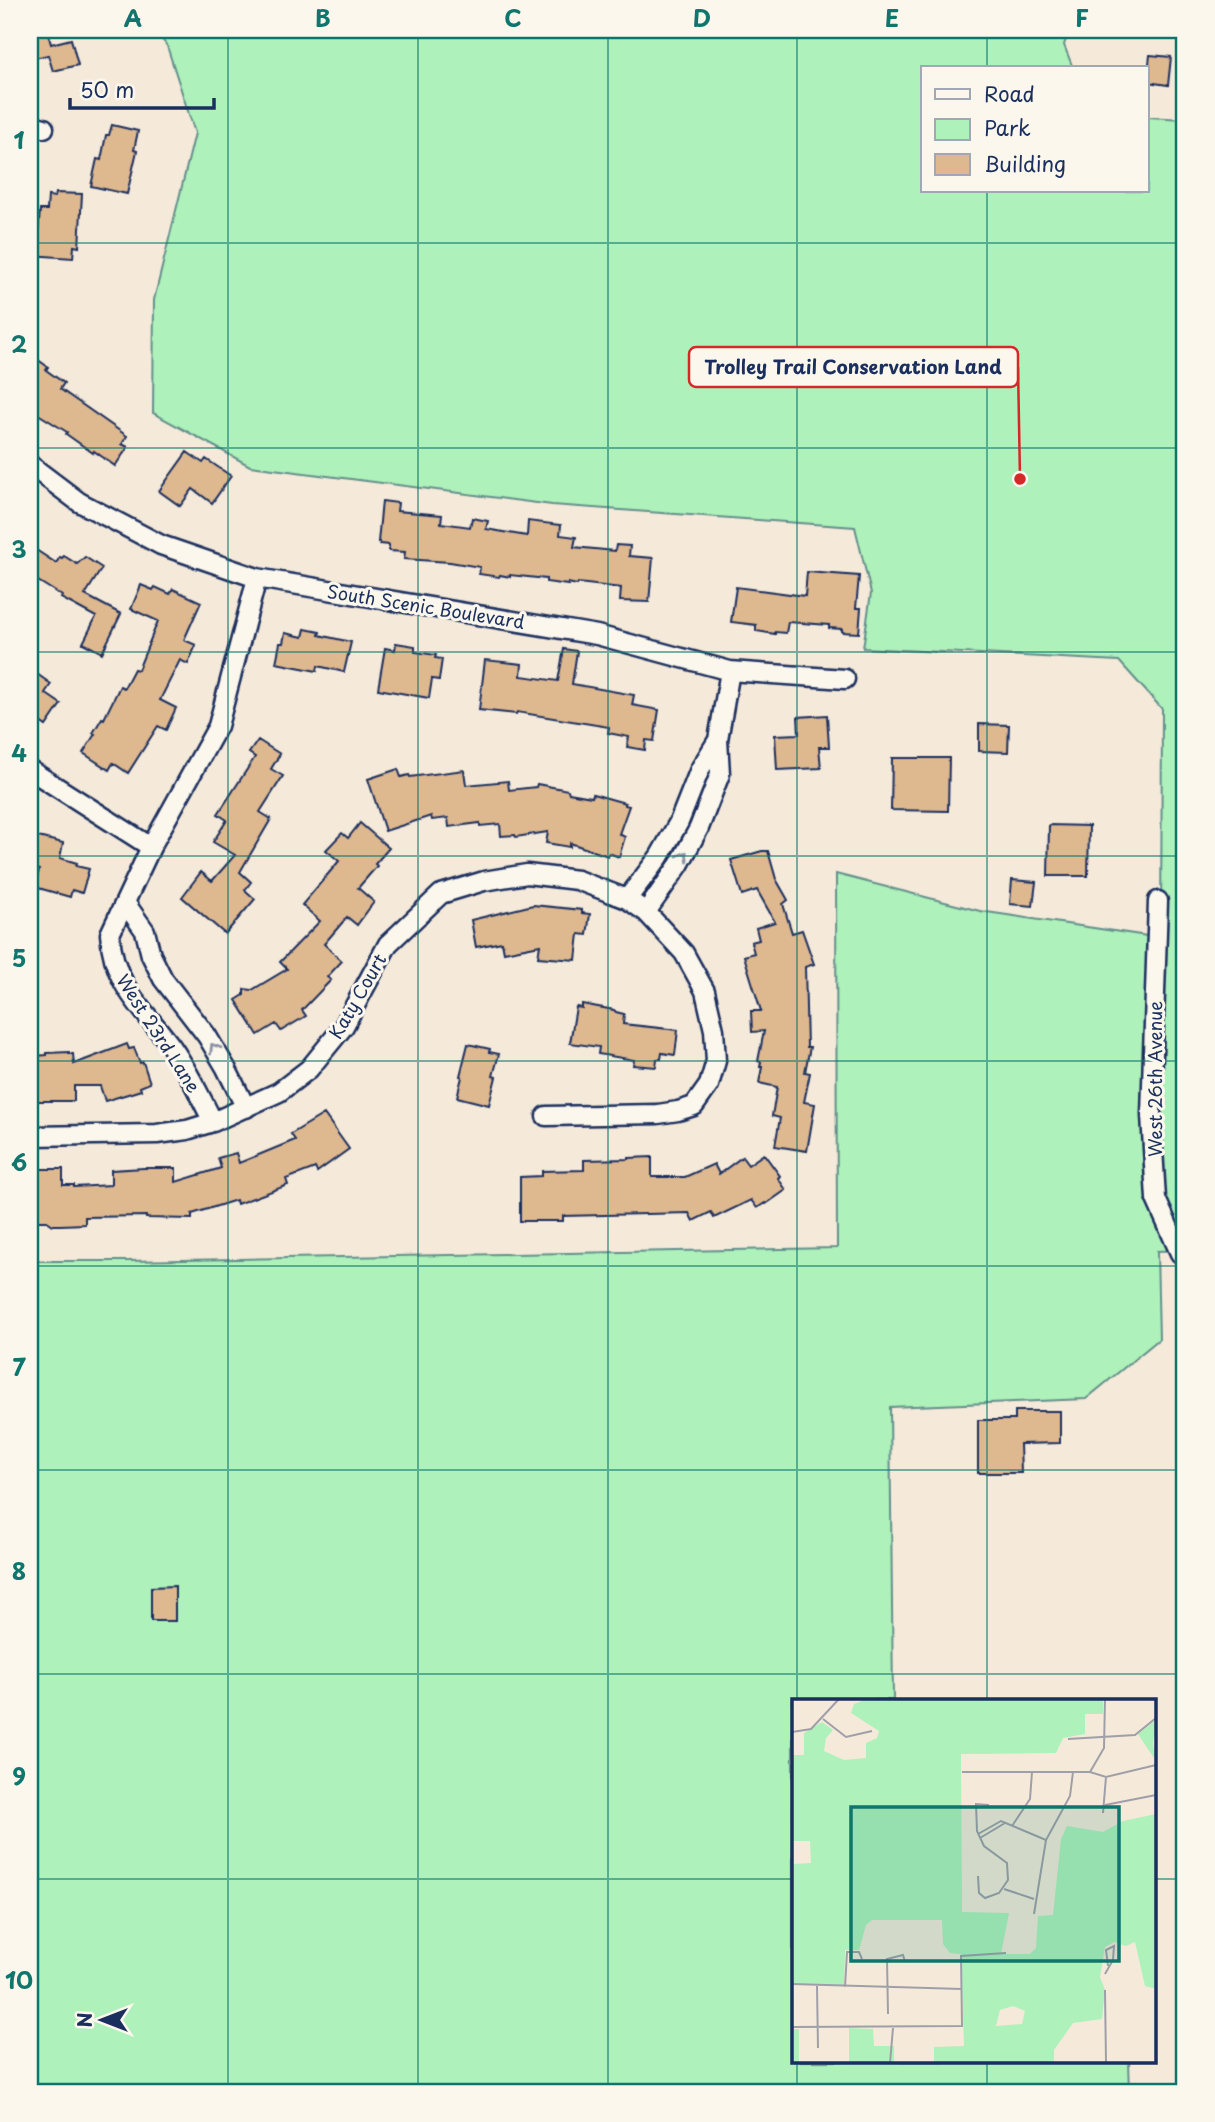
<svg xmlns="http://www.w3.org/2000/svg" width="1215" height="2122" viewBox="0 0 1215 2122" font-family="'Playpen Sans',sans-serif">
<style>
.green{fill:#aef1ba;stroke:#64908c;stroke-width:2}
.building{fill:#deb88f;stroke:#1b2f5e;stroke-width:2}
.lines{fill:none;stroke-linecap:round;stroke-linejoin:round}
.street-casing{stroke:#1b2f5e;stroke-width:23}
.street{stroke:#fbf7ec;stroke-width:18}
.oneway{stroke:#8b93a5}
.grid{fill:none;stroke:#0f766e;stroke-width:2;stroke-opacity:0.55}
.labels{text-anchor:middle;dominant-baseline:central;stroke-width:6;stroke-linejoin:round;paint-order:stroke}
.street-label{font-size:18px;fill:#1b2f5e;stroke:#fbf7ec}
.inset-road{fill:none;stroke:#9e9fa8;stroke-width:2}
.view{fill:#0f766e;fill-opacity:0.15;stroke:#0f766e;stroke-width:3.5}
.inset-edge{fill:none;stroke:#1b2f5e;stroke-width:3.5}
.leader{fill:none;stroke:#d62828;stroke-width:2.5}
.callout-dot{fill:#d62828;stroke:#fbf7ec;stroke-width:2.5}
.callout{fill:#fbf7ec;stroke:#d62828;stroke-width:2.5}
.callout-label{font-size:19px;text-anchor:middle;font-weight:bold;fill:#1b2f5e}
.neatline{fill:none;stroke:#0f766e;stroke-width:2.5}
.grid-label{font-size:23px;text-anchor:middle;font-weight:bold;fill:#0f766e}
</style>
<rect width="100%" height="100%" fill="#f5ead9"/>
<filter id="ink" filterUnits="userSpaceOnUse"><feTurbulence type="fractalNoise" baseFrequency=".0143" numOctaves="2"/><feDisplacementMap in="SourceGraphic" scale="14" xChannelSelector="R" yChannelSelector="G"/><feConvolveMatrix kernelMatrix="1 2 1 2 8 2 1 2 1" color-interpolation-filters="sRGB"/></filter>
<g filter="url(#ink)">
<path class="green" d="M 155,30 L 1069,30 L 1064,45 L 1073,68 L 923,68 L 923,191 L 1147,191 L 1147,117 L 1185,119 L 1185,1250 L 1157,1251 L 1159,1339 L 1086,1399 L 890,1407 L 893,1700 L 793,1700 L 793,2061 L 1129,2061 L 1130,2092 L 30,2092 L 30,1261 L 127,1261 L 837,1248 L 836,874 L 980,911 L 1161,938 L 1162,709 L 1119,661 L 863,648 L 871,593 L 855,527 L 552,505 L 250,466 L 153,413 L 154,300 L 195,133 L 167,46 Z"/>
<path class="building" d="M 30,30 L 47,30 L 51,44 L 71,39 L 78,65 L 53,71 L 48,55 L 30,59 Z
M 1150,55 L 1171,57 L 1168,85 L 1147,82 Z
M 112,125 L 138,131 L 134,150 L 137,151 L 127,194 L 91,186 L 97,159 L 101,160 L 106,135 L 109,135 Z
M 56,193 L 82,194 L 79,247 L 74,246 L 73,258 L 30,255 L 30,234 L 38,235 L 40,210 L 47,210 L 48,196 L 55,197 Z
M 30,354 L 48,367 L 46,370 L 64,383 L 60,389 L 127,436 L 122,444 L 128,447 L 115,466 L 94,451 L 93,453 L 66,434 L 67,432 L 30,409 Z
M 187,452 L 203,463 L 206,459 L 231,476 L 212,503 L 193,489 L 180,506 L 159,491 Z
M 382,501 L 398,503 L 397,511 L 442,515 L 441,523 L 470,527 L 472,518 L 488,521 L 486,529 L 527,536 L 528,521 L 561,525 L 560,535 L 576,537 L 574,547 L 615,551 L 616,545 L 630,546 L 629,556 L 653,558 L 649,602 L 620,601 L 621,588 L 578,583 L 577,585 L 568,583 L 568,585 L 546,582 L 546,579 L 510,575 L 510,577 L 500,575 L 499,577 L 479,574 L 480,567 L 450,562 L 404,559 L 405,552 L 389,551 L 389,545 L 380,544 L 380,542 L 378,542 Z
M 30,546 L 56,563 L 60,557 L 62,558 L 64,556 L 77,564 L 85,557 L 102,568 L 85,595 L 121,614 L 102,653 L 83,643 L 96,617 L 61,598 L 62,596 L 30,576 Z
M 807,572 L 859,576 L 856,608 L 861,608 L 859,633 L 842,632 L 842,629 L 829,628 L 829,625 L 788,622 L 786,633 L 775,632 L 775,634 L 756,631 L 756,625 L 731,622 L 736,587 L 805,596 Z
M 141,585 L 153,590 L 155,587 L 170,594 L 173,589 L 201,602 L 184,640 L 196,645 L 188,664 L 180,660 L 160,700 L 176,708 L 166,730 L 158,726 L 128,773 L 113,763 L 109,770 L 83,753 L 95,734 L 93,733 L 102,718 L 104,719 L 120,686 L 124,688 L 134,669 L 138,670 L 158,621 L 131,609 Z
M 305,629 L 320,632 L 319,635 L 351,642 L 344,672 L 318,666 L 317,671 L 276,663 L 280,643 L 283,643 L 285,633 L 303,637 Z
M 396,643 L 415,646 L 415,652 L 436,655 L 435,658 L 442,659 L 439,680 L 432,679 L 429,698 L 378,689 L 385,648 L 395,650 Z
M 564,649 L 577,651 L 572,684 L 634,695 L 632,705 L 659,710 L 654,741 L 646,740 L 645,750 L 627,747 L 629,737 L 608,733 L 609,727 L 517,712 L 516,714 L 479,710 L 485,660 L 522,664 L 521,676 L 558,681 Z
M 30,669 L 51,684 L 45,693 L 61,704 L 46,726 L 30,715 Z
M 827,715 L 829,747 L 819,747 L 821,768 L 777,770 L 775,735 L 799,734 L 798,717 Z
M 979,724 L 1009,725 L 1008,752 L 979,751 Z
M 258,740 L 280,754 L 271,769 L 283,776 L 260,812 L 271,819 L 240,872 L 251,882 L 245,890 L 255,899 L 225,934 L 182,897 L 201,872 L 212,881 L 235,855 L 213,842 L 227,820 L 218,814 L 255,757 L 249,753 Z
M 892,758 L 949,758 L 948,811 L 891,810 Z
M 398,769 L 401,777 L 409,775 L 410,777 L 464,770 L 466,785 L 508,781 L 509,790 L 536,787 L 537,784 L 568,790 L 569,793 L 592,797 L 593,794 L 625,803 L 625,805 L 629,806 L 619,834 L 625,837 L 619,857 L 609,853 L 608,856 L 570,843 L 570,847 L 546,843 L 548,832 L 516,837 L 515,835 L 501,836 L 500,824 L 480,826 L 480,823 L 449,827 L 448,818 L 432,820 L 431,816 L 385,831 L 368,779 Z
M 360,823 L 389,848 L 375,864 L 377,866 L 358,888 L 374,902 L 357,925 L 347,917 L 324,944 L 342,961 L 327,977 L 331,980 L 302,1010 L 306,1016 L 281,1031 L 276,1024 L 258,1035 L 236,1000 L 244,995 L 244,989 L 252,990 L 287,969 L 280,962 L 320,921 L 302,905 L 339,861 L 326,850 L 342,833 L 348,838 Z
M 1049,825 L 1089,826 L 1088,876 L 1048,876 Z
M 34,836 L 63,843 L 60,858 L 77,863 L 76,866 L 89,869 L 82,893 L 72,890 L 70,897 L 35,887 L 39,870 L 30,867 L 30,851 Z
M 762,851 L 768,851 L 776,879 L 788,900 L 783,904 L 792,933 L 802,930 L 814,964 L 805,967 L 807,1047 L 810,1047 L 805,1072 L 810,1073 L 804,1102 L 815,1104 L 807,1151 L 775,1146 L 780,1118 L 772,1116 L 777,1087 L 759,1083 L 762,1067 L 760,1067 L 761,1062 L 758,1061 L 764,1031 L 752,1032 L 751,1011 L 761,1011 L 744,956 L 754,953 L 751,942 L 759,940 L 756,928 L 775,922 L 757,890 L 742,895 L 731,860 Z
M 1012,880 L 1036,882 L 1033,906 L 1010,904 Z
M 533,905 L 582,910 L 582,913 L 590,914 L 587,935 L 579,934 L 576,960 L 538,957 L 540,945 L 504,952 L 502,942 L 476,947 L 471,920 Z
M 582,1004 L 614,1010 L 616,1012 L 624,1014 L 623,1024 L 678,1030 L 675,1055 L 662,1053 L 661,1059 L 657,1059 L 656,1067 L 633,1065 L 634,1060 L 598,1054 L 599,1047 L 570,1043 L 576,1007 L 582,1008 Z
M 127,1044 L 129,1049 L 134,1048 L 140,1063 L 143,1062 L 150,1083 L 140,1087 L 141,1090 L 105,1101 L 100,1086 L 74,1086 L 74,1101 L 30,1101 L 30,1062 L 35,1062 L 35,1056 L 47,1055 L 47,1053 L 69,1052 L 69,1054 L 73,1054 L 74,1064 Z
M 468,1044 L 490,1049 L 489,1052 L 499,1054 L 493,1076 L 496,1077 L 489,1105 L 457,1097 L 462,1077 L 460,1076 Z
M 324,1114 L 349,1149 L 317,1172 L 315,1168 L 286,1179 L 288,1185 L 237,1204 L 236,1200 L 192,1214 L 192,1219 L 146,1218 L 146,1216 L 85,1217 L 85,1224 L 60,1225 L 53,1225 L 47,1221 L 30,1221 L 30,1173 L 40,1173 L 40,1169 L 63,1169 L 63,1185 L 74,1185 L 74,1187 L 111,1185 L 111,1170 L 144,1168 L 176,1168 L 176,1182 L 221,1168 L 218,1158 L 236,1153 L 239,1163 L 295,1140 L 291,1134 Z
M 764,1154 L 780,1176 L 778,1178 L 786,1190 L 766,1204 L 765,1203 L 757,1208 L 751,1200 L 714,1218 L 711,1212 L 693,1221 L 689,1213 L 563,1216 L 563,1221 L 520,1221 L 520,1177 L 542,1176 L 542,1171 L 584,1170 L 584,1160 L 629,1159 L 629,1158 L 652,1157 L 652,1177 L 685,1177 L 714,1164 L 719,1174 L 742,1157 L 748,1165 Z
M 1015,1411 L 1060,1411 L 1060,1443 L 1020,1444 L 1021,1473 L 978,1473 L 978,1420 L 1015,1420 Z
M 175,1586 L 175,1621 L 151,1621 L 151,1587 Z"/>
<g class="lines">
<g class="street-casing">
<path id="street" d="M 30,124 L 44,128
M 30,465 L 79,502 L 161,545 L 257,578 L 597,635 L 730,671 L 845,679
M 30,770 L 151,847
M 627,899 L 659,857 L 679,822 L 700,769 L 718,740
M 1158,901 L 1151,1115 L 1156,1199 L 1180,1253 L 1185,1252
M 126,904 L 145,931 L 151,955 L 163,979 L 207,1036 L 226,1068 L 246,1108
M 646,912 L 679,865 L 699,828 L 720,774 L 718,740 L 730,671
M 213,1122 C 200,1096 188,1070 171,1046 C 143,1008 113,985 110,934 L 151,847 L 218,726 L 257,578
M 30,1136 L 157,1134 L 187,1130 L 213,1122 L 279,1092 L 309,1069 L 344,1026 L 388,944 L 441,894 L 484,881 L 527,874 L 577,880 L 627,899 L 646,912 L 684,953 L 705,991 L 714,1030 L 716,1061 L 709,1085 L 694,1106 L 678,1111 L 658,1114 L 546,1116"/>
</g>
<use href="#street" class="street"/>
</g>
<defs><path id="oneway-chevron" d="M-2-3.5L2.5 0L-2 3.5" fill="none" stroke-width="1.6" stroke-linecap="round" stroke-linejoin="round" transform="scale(1.75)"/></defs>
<g class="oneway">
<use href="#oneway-chevron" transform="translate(684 856) rotate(-60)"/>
<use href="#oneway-chevron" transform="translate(214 1048) rotate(-122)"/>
</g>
</g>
<path class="grid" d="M 228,30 L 228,2092M 418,30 L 418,2092M 608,30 L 608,2092M 797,30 L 797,1700M 987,30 L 987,68M 987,191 L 987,1700M 30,243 L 1185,243M 30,448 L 1185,448M 30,652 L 1185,652M 30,856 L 1185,856M 30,1061 L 1185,1061M 30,1266 L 1185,1266M 30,1470 L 1185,1470M 30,1674 L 1185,1674M 30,1879 L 793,1879M 1154,1879 L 1185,1879M 797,2061 L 797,2092M 987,2061 L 987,2092"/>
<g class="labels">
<g class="street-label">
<text transform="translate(426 606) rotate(9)">South Scenic Boulevard</text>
<text transform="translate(357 996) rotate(-60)">Katy Court</text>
<text transform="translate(159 1033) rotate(57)">West 23rd Lane</text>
<text transform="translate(1154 1079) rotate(-90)">West 26th Avenue</text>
</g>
</g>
<g transform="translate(792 1699)">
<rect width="364" height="364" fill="#f5ead9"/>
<path d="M 75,0 L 311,0 L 311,15 L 293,15 L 293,35 L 271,39 L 264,54 L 169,55 L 170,213 L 217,214 L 209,255 L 238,255 L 244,249 L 246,217 L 261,216 L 269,140 L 275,127 L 311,133 L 331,122 L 364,115 L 364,290 L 353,287 L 343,243 L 334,247 L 322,243 L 313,248 L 308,278 L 313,291 L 310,320 L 281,324 L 262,351 L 262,364 L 103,364 L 142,363 L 142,348 L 172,347 L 169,255 L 158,254 L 151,245 L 150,221 L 80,221 L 74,226 L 67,251 L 53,251 L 52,286 L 0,285 L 0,165 L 19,164 L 18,142 L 0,142 L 0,56 L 12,56 L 12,34 L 30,23 L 41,31 L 34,39 L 32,52 L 52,61 L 74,59 L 74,44 L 85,39 L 87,32 L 59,14 L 62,5 ZM 221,307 L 233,312 L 230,325 L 204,327 L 208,311 ZM 364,21 L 361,44 L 364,62 L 346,35 ZM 57,329 L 81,330 L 82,347 L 102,347 L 102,364 L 0,364 L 0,330 L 7,330 L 7,363 L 57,363 Z" fill="#aef1ba" fill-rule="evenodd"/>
<path class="inset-road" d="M 31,20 L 54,38 L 80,32M 0,33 L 19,30 L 47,0M 276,40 L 343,36 L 364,19M 170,73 L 298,73 L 314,78 L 364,66M 298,73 L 312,49 L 313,0M 313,106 L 364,96M 311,114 L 314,78M 220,127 L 238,100 L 240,73M 186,135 L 209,122 L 254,141M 188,139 L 213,124M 186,177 L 187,194 L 193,199 L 207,194 L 216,181 L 215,164 L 192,147 L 185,132 L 184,105 L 197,106M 212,190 L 242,200M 242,215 L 254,141 L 278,97 L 281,73M 313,275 L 321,261 L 322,247 L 314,251 L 316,267M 0,285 L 170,290M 25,287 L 26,349M 53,288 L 55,253 L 67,253 L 70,260M 313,291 L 314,364M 96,315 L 95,260 L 111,256 L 113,263M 0,328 L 170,327 L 169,257 L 214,254M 98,364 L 101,329"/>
<path class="view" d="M 59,108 L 327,108 L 327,262 L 59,262 Z"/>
<rect width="364" height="364" class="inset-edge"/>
</g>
<path class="leader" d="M1020 479L1018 367"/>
<circle class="callout-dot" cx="1020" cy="479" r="7"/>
<rect class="callout" x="689" y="347" width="329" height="40" rx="7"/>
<g class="callout-label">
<text x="853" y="374">Trolley Trail Conservation Land</text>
</g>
<rect width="1215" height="2122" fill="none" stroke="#fbf7ec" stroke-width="77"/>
<rect x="921" y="66" width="228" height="126" fill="#fbf7ec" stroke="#a1a7b3" stroke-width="2"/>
<rect x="935" y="89" width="35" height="10" fill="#fbf7ec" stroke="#a1a7b3" stroke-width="2"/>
<text x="984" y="102" font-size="21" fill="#1b2f5e">Road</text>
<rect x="935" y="119" width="35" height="21" fill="#aef1ba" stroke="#a1a7b3" stroke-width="2"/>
<text x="984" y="136" font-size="21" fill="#1b2f5e">Park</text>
<rect x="935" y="154" width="35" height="21" fill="#deb88f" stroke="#a1a7b3" stroke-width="2"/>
<text x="984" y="172" font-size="21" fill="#1b2f5e">Building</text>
<g transform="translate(102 2020) rotate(270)" stroke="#fbf7ec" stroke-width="5" paint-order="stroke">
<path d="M0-5L12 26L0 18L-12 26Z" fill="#1b2f5e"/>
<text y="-10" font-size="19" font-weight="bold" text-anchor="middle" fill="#1b2f5e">N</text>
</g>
<path d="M70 98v10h144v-10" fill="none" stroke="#1b2f5e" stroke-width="3.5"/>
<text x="80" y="98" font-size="21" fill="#1b2f5e" stroke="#fbf7ec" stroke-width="5" paint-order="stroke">50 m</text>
<rect x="38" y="38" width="1138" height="2046" class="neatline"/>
<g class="grid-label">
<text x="133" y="27">A</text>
<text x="323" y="27">B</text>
<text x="513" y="27">C</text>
<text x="702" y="27">D</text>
<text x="892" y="27">E</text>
<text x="1082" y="27">F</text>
<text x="19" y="149">1</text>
<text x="19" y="353">2</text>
<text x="19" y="558">3</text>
<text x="19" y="762">4</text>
<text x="19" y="967">5</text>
<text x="19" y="1171">6</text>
<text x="19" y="1376">7</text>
<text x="19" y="1580">8</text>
<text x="19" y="1785">9</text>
<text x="19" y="1989">10</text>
</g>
</svg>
